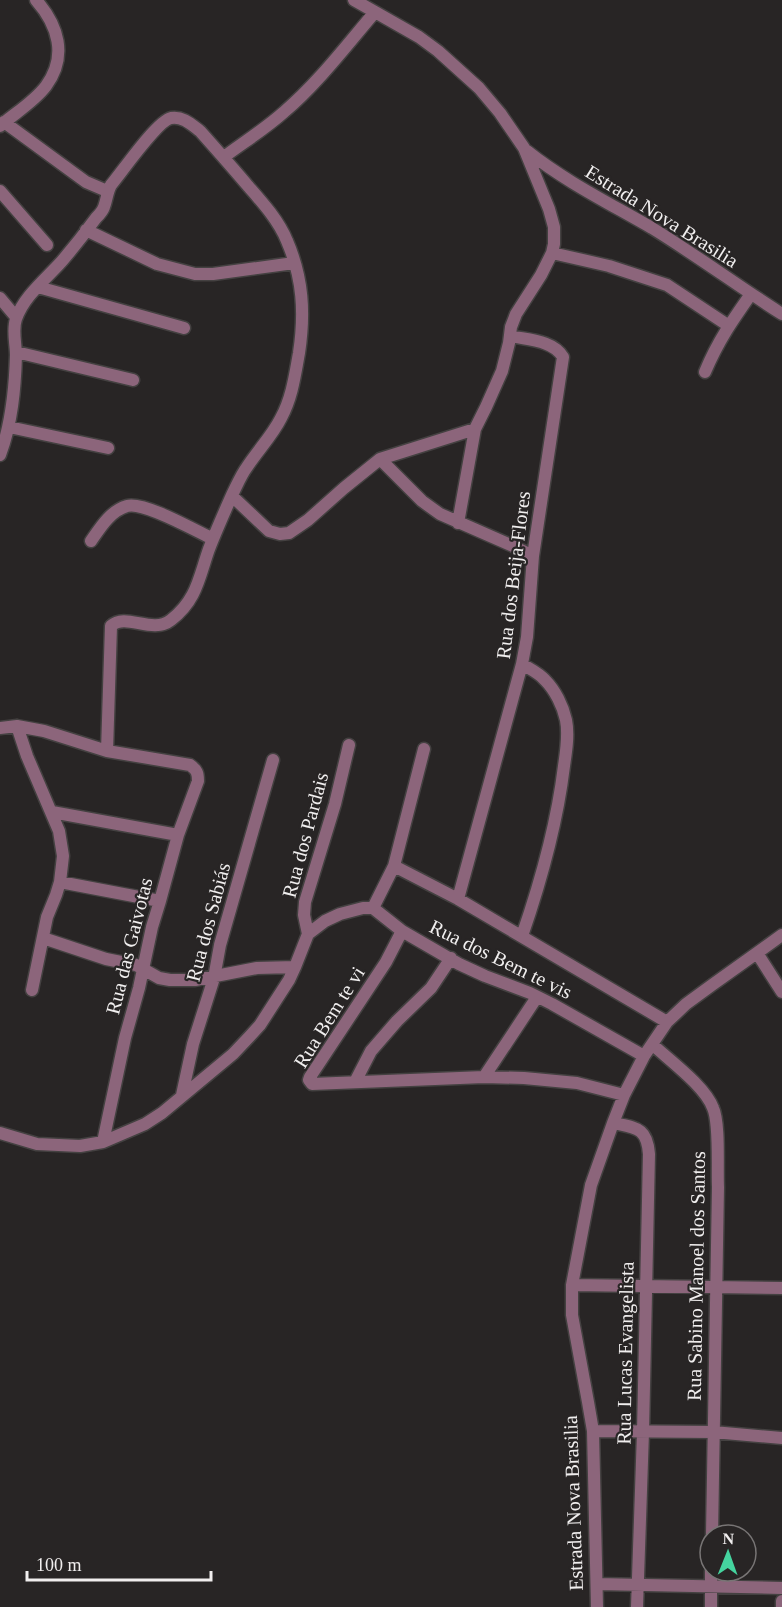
<svg xmlns="http://www.w3.org/2000/svg" width="782" height="1607" viewBox="0 0 782 1607" font-family="Georgia,serif">
<style>
.lines{fill:none;stroke-linecap:round;stroke-linejoin:round}
.street-casing{stroke:#444141;stroke-width:15}
.street{stroke:#8c657b;stroke-width:12}
.labels{text-anchor:middle;dominant-baseline:central;stroke-width:4.5;stroke-linejoin:round;paint-order:stroke}
.street-label{font-size:20px;fill:#f0eeee;stroke:#282525}
</style>
<rect width="100%" height="100%" fill="#282525"/>
<g class="lines">
<g class="street-casing">
<path id="street" d="M 354,0 L 419,37 L 438,51 L 479,88 L 500,113 L 524,148 L 549,209 L 554,227 L 554,244 L 552,253 L 541,275 L 516,314 L 511,327 L 509,343 L 502,371 L 486,407 L 475,429 L 458,523
M 4,122 L 86,182 L 107,191
M 0,126 C 15,113 34,102 46,86 C 68,56 58,25 36,0
M 527,151 C 566,182 609,203 652,228 C 696,255 738,286 782,314
M 224,157 C 244,142 265,129 284,112 C 318,83 346,46 375,12
M 0,191 L 47,245
M 86,230 L 157,264 L 195,274 L 213,274 L 294,263
M 552,253 L 609,266 L 667,285 L 729,326
M 38,287 L 184,328
M 0,298 L 16,317
M 16,352 L 133,380
M 705,372 C 718,341 732,321 751,294
M 9,427 L 108,448
M 0,455 C 12,423 15,389 16,355 C 16,344 12,330 16,319 C 24,296 46,279 62,261 C 74,247 85,233 96,218 C 99,215 103,210 104,207 C 107,199 107,192 111,185 C 122,172 157,121 171,118 C 183,116 192,125 200,131 C 216,149 232,167 248,186 C 263,203 279,221 287,241 C 303,278 305,313 299,353 C 295,375 292,398 281,418 C 272,436 258,450 247,467 C 241,475 237,485 232,495 C 224,513 216,531 209,549 C 199,577 197,600 171,620 C 152,635 126,612 111,626 L 107,751
M 380,459 L 422,501 L 440,514 L 513,546 L 533,556
M 232,496 L 269,531 L 280,534 L 289,533 L 308,520 L 344,488 L 380,459 L 475,429
M 91,541 C 100,528 110,511 127,506 C 144,501 196,531 213,539
M 17,726 L 27,756 L 59,831 L 63,856 L 60,882 L 56,895 L 47,917 L 32,990
M 0,728 L 17,726 L 44,731 L 107,751 L 190,765 C 197,770 198,773 198,781 L 178,835 L 160,901 L 152,927 L 139,988 L 125,1038 L 103,1142
M 52,812 L 178,835
M 394,866 L 458,899 L 667,1022
M 60,882 L 160,901
M 458,899 L 522,664 L 527,637 L 533,556 L 563,357 C 553,340 528,340 510,336
M 373,908 L 394,866 L 424,749
M 402,931 L 386,962 L 310,1077 L 309,1080 L 312,1084 L 484,1077 L 524,1078 L 577,1083 L 624,1095
M 308,934 L 304,915 L 305,902 L 335,804 L 349,745
M 522,936 C 541,881 557,824 564,766 C 566,752 569,735 566,720 C 563,706 555,690 545,680 C 539,673 530,669 522,664
M 43,938 L 106,959 L 136,965 L 159,978 L 170,980 L 195,980 L 257,968 L 295,967
M 757,953 L 782,992
M 652,1044 C 669,1060 705,1086 713,1108 C 720,1123 717,1169 718,1187 L 712,1535
M 484,1077 L 537,997
M 355,1082 L 371,1051 L 397,1021 L 431,988 L 451,958
M 182,1095 L 193,1044 L 214,978 L 220,945 L 273,760
M 613,1123 C 636,1128 647,1127 649,1154 L 643,1432 L 637,1607
M 0,1133 L 37,1144 L 80,1146 L 103,1142 L 145,1124 L 162,1113 L 233,1054 L 250,1036 L 260,1025 L 289,980 L 295,967 L 308,934 L 325,921 L 340,914 L 363,908 L 373,908 L 402,931 L 459,964 L 485,976 L 530,993 L 552,1004 L 644,1056
M 572,1285 L 782,1288
M 593,1431 L 713,1432 L 782,1438
M 597,1584 L 782,1588
M 597,1607 L 593,1431 L 588,1402 L 572,1315 L 572,1285 L 591,1185 L 613,1123 L 624,1095 L 644,1056 L 667,1022 L 686,1004 L 712,985 L 782,935
M 711,1607 L 711,1571
M 782,1607 L 782,1601"/>
</g>
<use href="#street" class="street"/>
</g>
<g class="labels">
<g class="street-label">
<text transform="translate(662 216) rotate(32)">Estrada Nova Brasilia</text>
<text transform="translate(513 575) rotate(-83)">Rua dos Beija-Flores</text>
<text transform="translate(305 835) rotate(-75)">Rua dos Pardais</text>
<text transform="translate(208 922) rotate(-75)">Rua dos Sabiás</text>
<text transform="translate(129 946) rotate(-76)">Rua das Gaivotas</text>
<text transform="translate(501 959) rotate(26)">Rua dos Bem te vis</text>
<text transform="translate(329 1017) rotate(-58)">Rua Bem te vi</text>
<text transform="translate(696 1276) rotate(-89)">Rua Sabino Manoel dos Santos</text>
<text transform="translate(625 1353) rotate(-89)">Rua Lucas Evangelista</text>
<text transform="translate(573 1503) rotate(-92)">Estrada Nova Brasilia</text>
</g>
</g>
<g transform="translate(728 1553) rotate(1)"><circle r="28" fill="#282525" stroke="#787575" stroke-width="1.5"/>
<path d="M0-4.5L10 22L0 15L-10 22Z" fill="#45d49f"/>
<text y="-9" font-size="16" font-weight="bold" text-anchor="middle" fill="#f0eeee">N</text>
</g>
<path d="M27 1571v9h184v-9" fill="none" stroke="#f0eeee" stroke-width="3"/>
<text x="36" y="1571" font-size="18" fill="#f0eeee" stroke="#282525" stroke-width="4.5" paint-order="stroke">100 m</text>
</svg>
